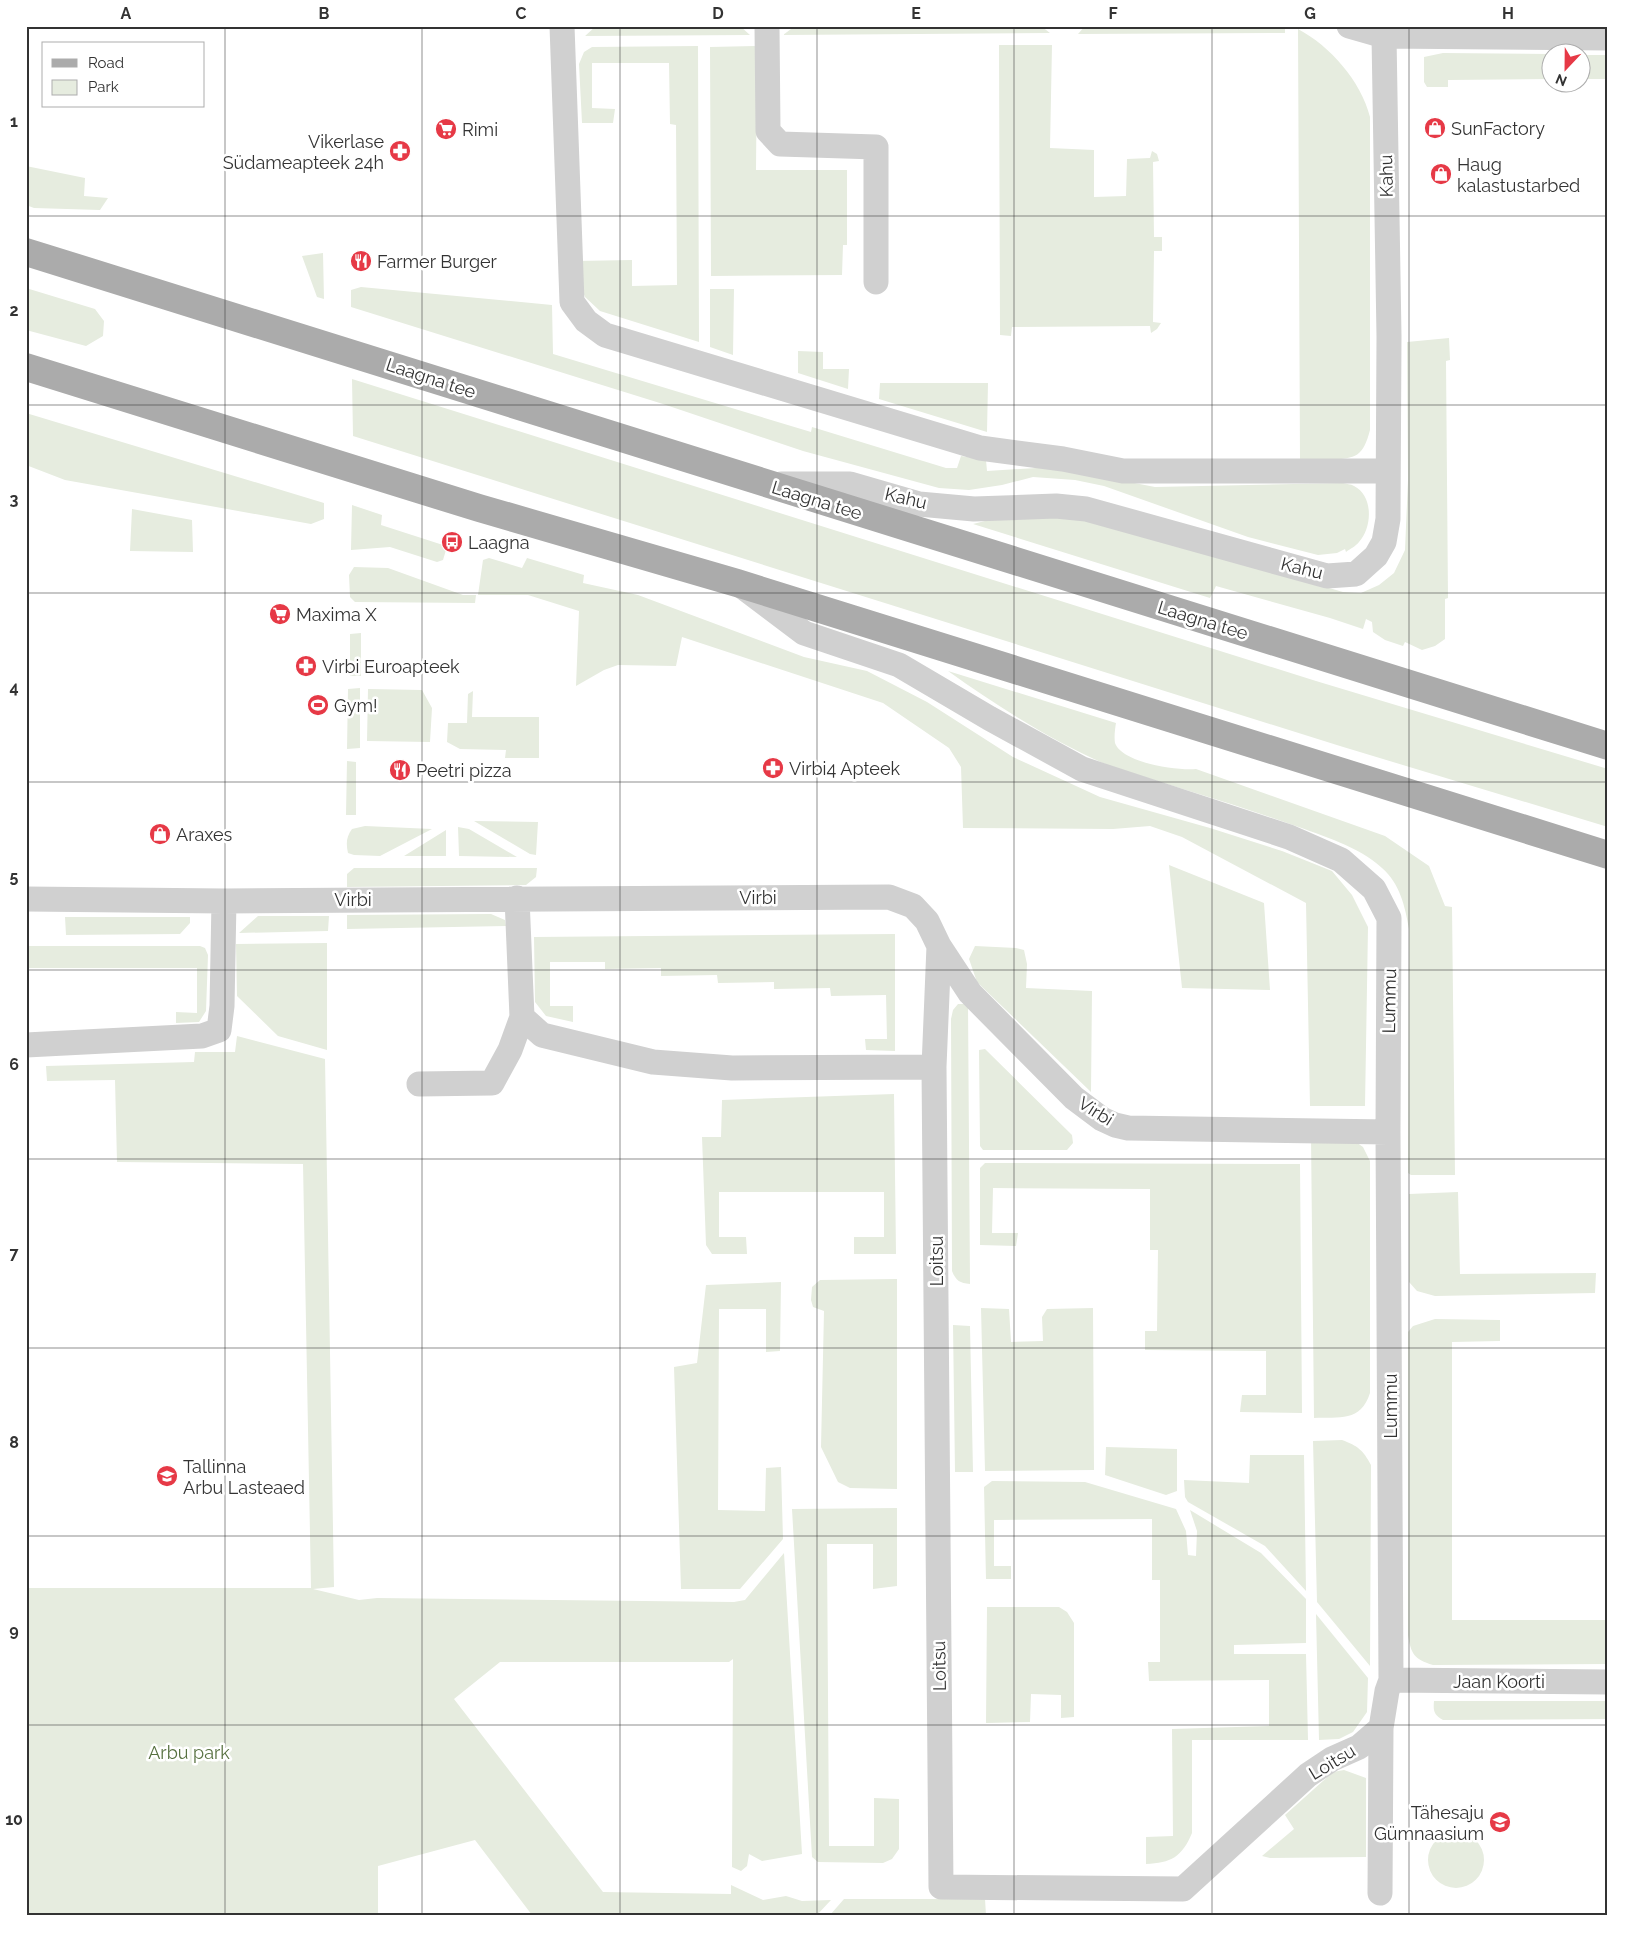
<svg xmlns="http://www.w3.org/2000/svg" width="1634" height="1941" viewBox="0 0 1634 1941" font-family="Raleway,sans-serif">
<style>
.green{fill:#e6ecdf}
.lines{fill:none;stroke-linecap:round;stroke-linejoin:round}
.street{stroke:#d0d0d0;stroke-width:25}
.primary{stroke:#ababab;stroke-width:28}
.grid{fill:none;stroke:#333;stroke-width:1;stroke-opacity:0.55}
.labels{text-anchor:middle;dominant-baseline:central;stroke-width:5;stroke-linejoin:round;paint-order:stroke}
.poi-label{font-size:18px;fill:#333;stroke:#fff;text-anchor:start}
.street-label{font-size:18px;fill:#333;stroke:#fff}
.park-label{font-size:18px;fill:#56703f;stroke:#fff}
.neatline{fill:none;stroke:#333;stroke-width:2}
.grid-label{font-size:16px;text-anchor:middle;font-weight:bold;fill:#333}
</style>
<rect width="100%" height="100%" fill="#fff"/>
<path class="green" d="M 596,26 L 740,26 L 750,35 L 585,36 Z
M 795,26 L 1041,26 L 1050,33 L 783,35 Z
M 1085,26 L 1285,26 L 1285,33 L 1078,34 Z
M 1298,29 C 1330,46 1361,81 1370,117 L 1370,430 C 1363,457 1356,458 1331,460 C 1321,461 1310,462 1300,462 Z
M 999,45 L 1052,45 L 1050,148 L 1094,150 L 1094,197 L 1126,196 L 1127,159 L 1150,158 L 1152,151 L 1157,154 L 1159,161 L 1153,162 L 1154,237 L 1162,237 L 1162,251 L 1154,251 L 1153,322 L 1161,323 L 1157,329 L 1151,333 L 1150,326 L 1012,327 L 1011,336 L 1000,335 Z
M 698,46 L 699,342 L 600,311 L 585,297 L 578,279 L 576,261 L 632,260 L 632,286 L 677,285 L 676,125 L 670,124 L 669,63 L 592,63 L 592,108 L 615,109 L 613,123 L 582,123 L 579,64 L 584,52 L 592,47 Z
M 755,46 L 757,55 L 756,170 L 847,170 L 847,245 L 843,245 L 842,275 L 711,276 L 710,47 Z
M 1443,53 L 1551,54 L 1551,79 L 1448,80 L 1448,87 L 1427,87 L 1424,82 L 1424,57 Z
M 1582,55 L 1608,55 L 1608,79 L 1582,79 Z
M 26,166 L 85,178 L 84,196 L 108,198 L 100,210 L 34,208 L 26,205 Z
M 323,253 L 324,299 L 317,297 L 302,256 Z
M 361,287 L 552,305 L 553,354 L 811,432 L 812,427 L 946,468 L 957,468 L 961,456 L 986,460 L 987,471 L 1052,467 L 1155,487 L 1343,483 C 1346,484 1351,484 1354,486 C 1374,496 1372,528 1359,542 C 1356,546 1350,549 1346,552 L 1345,549 L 1337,553 L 1318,555 L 1248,537 L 1104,486 L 1075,480 L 1033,477 L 1002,485 L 969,490 L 939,488 L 803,451 L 663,404 L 351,307 L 351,290 Z
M 26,288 L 95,309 L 104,321 L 103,336 L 86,346 L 26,330 Z
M 710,289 L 734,289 L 733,355 L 710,347 Z
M 1449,338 L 1450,360 L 1446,361 L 1448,598 L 1445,599 L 1445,639 L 1435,646 L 1422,650 L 1405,642 L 1403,646 L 1385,640 L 1373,632 L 1372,622 L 1366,619 L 1363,629 L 1330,618 L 1216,586 L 1210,598 L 973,524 L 1005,516 L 1055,516 L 1099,522 L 1343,592 L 1361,593 L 1379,585 L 1394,573 L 1405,550 L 1408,480 L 1407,342 Z
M 798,351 L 823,352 L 823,369 L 849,369 L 848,389 L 798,373 Z
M 352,379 L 1316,681 L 1608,769 L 1608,827 L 1340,746 L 353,436 Z
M 880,383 L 988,383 L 987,432 L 879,399 Z
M 26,413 L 324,503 L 324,519 L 311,524 L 65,480 L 26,465 Z
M 352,505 L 382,515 L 381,525 L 443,545 L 446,550 L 443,560 L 437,562 L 390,547 L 351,550 Z
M 132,509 L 192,520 L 193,552 L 130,551 Z
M 489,558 L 522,568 L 527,558 L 584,575 L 583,583 L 638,595 L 804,657 L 867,671 L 927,702 L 1013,757 L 1100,797 L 1210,828 L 1282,851 L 1332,871 L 1352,895 L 1368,927 L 1365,1106 L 1310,1106 L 1306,903 L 1182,837 L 1150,826 L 1113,829 L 963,828 L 961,767 L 949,748 L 883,703 L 682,637 L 676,666 L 618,665 L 604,670 L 576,686 L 579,611 L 528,595 L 478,595 L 483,560 Z
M 354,567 L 388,568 L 463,595 L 476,595 L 475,603 L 355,602 L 350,597 L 349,575 Z
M 361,633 L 361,676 L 350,676 L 350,634 Z
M 948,671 L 1116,723 C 1115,729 1114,737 1115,743 C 1122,763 1178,771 1196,769 L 1385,836 L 1429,866 L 1445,906 L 1452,907 L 1455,1175 L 1411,1175 L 1408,1173 L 1409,929 C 1405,906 1400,884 1382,868 C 1358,846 1323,836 1293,825 C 1234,804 1173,786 1112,767 C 1053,742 1000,708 948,671 Z
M 360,688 L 360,748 L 347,749 L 348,689 Z
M 368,689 L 422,690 L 432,708 L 430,742 L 367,741 Z
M 473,691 L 472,717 L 539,717 L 539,758 L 505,758 L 506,750 L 460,749 L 447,742 L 448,723 L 467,723 L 468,694 Z
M 347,761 L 356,762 L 356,815 L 346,815 Z
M 474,821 L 538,822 L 536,855 L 530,854 Z
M 365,826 L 432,829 L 380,856 L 354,855 L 348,853 C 346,844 346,837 352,829 Z
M 458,827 L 469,829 L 517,857 L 459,856 Z
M 446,830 L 446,856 L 404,856 Z
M 1169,865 L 1264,903 L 1270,990 L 1182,988 Z
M 354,868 L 537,868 L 536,877 L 526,885 L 347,887 L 347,874 Z
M 491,914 L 505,920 L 506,926 L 347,929 L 347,915 Z
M 258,916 L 329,916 L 328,931 L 239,933 Z
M 65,917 L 190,917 L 190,923 L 180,934 L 66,935 Z
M 895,934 L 895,1051 L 866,1050 L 865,1039 L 887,1039 L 886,995 L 831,996 L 830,988 L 774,989 L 774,982 L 718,983 L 717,975 L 661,976 L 661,968 L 605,969 L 605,962 L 550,962 L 550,1006 L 573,1006 L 573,1022 L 546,1016 L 535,1002 L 534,937 Z
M 327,943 L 327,1050 L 278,1036 L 237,996 L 236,944 Z
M 26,946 L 200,946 L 205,948 L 208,955 L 206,1011 L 199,1022 L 176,1023 L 176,1012 L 197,1013 L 197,968 L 26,968 Z
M 975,946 L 1016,948 L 1024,950 L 1027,964 L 1026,988 L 1092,991 L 1091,1092 L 977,982 L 969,959 Z
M 958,1004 L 968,1004 L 970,1284 C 960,1283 956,1281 952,1271 L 951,1019 L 953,1010 Z
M 237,1036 L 325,1059 L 334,1587 L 313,1589 L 359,1600 L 377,1598 L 734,1602 L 745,1600 L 784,1553 L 802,1854 L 762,1861 L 749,1854 L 747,1866 L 741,1871 L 732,1867 L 733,1659 L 729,1662 L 500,1662 L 454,1699 L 603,1892 L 731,1894 L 731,1885 L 763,1900 L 786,1896 L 802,1901 L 831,1900 L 817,1915 L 532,1915 L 475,1840 L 378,1866 L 378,1915 L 26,1915 L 26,1588 L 311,1588 L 303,1164 L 117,1162 L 115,1080 L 47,1081 L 46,1066 L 194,1062 L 195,1052 L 235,1052 Z
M 985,1049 L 1072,1135 L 1073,1143 L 1067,1150 L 983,1150 L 980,1146 L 979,1050 Z
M 894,1094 L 896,1254 L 854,1254 L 854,1237 L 884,1237 L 884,1192 L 719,1192 L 719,1237 L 746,1237 L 747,1254 L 712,1254 L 706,1245 L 702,1137 L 721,1137 L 722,1100 Z
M 1311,1137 L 1353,1140 L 1363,1147 L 1370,1161 L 1370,1393 C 1361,1422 1339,1417 1314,1418 Z
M 985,1163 L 1300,1164 L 1302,1413 L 1240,1412 L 1242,1395 L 1266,1395 L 1266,1351 L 1145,1350 L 1145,1331 L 1157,1331 L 1158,1250 L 1150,1250 L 1150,1189 L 993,1188 L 992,1233 L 1018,1233 L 1016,1246 L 980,1245 L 980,1168 Z
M 1458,1192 L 1460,1274 L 1596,1273 L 1595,1293 L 1435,1296 L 1417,1291 L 1409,1282 L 1409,1194 Z
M 897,1279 L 897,1489 L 850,1488 L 838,1482 L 821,1447 L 824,1311 L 813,1307 L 811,1300 L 812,1287 L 820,1280 Z
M 781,1282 L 780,1351 L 766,1352 L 766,1309 L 719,1309 L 718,1510 L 765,1511 L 766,1468 L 781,1467 L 783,1539 L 740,1589 L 681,1589 L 674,1367 L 697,1363 L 706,1285 Z
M 981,1308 L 1009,1309 L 1011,1342 L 1043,1341 L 1042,1317 L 1047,1309 L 1093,1308 L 1094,1470 L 985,1471 Z
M 1435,1319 L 1500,1320 L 1500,1341 L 1452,1342 L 1452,1620 L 1608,1620 L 1608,1664 L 1433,1665 C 1414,1659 1411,1654 1408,1635 L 1408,1332 L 1413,1326 Z
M 953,1325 L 970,1326 L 973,1472 L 955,1472 Z
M 1342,1440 C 1358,1446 1363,1450 1371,1465 L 1370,1666 L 1317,1602 L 1313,1441 Z
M 1106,1447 L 1177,1449 L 1177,1491 L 1166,1495 L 1105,1475 Z
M 1250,1455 L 1304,1455 L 1306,1591 L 1265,1546 L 1188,1502 L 1185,1497 L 1184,1480 L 1249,1483 Z
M 992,1481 L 1085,1482 L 1176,1509 L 1186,1531 L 1188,1555 L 1196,1556 L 1197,1531 L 1190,1510 L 1261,1553 L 1306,1599 L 1306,1643 L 1234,1645 L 1234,1654 L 1306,1654 L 1308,1740 L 1192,1740 L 1192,1833 C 1182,1857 1171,1863 1146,1864 L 1146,1837 L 1173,1836 L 1172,1729 L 1269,1726 L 1269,1680 L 1149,1681 L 1148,1662 L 1160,1662 L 1160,1580 L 1152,1580 L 1152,1519 L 994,1520 L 994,1566 L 1011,1566 L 1011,1579 L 986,1579 L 984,1487 Z
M 897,1508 L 897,1586 L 873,1589 L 873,1544 L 827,1544 L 829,1846 L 874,1846 L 874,1798 L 899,1799 L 899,1849 L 892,1859 L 883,1863 L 818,1862 L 812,1857 L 792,1509 Z
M 987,1607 L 1059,1607 L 1067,1612 L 1074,1623 L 1074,1717 L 1061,1718 L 1061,1695 L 1031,1694 L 1030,1722 L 986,1723 Z
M 1316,1614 L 1368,1678 L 1367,1712 L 1353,1732 L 1339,1739 L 1319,1740 Z
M 1434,1701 L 1608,1701 L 1608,1719 L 1443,1720 C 1434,1715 1433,1711 1434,1701 Z
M 1344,1770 L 1366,1778 L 1366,1857 L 1270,1858 L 1262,1856 L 1294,1829 L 1285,1815 L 1333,1772 Z
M1428 1860a28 28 0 1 1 56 0a28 28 0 1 1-56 0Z
M 844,1899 L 985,1899 L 986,1915 L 830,1915 Z"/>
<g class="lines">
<path class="street" d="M 562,26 L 572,302 L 586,321 L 605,335 L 980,448 L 1063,459 L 1123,471 L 1387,471
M 767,26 L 768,131 L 780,144 L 876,147 L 876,282
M 1349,26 L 1384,36 L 1608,38
M 781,484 L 850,484 L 919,504 L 974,509 L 1056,506 L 1086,509 L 1327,576 L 1356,574 L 1376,556 L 1384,542 L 1388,519 L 1389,336 L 1384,36
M 743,587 L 804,633 L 899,665 L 989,718 L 1082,769 L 1289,837 L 1341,860 L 1374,889 L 1389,918 L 1388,1132 L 1391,1680 L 1387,1691 L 1381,1728 L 1380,1893
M 26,899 L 224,901 L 889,897 L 913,906 L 927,921 L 939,946 L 970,993 L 1074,1098 L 1102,1119 L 1115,1125 L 1128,1128 L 1388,1132
M 939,946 L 934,1067 L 941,1887 L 1183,1889 L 1308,1775 L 1332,1759 L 1359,1747 L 1381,1728
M 522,1017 L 542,1035 L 653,1062 L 732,1068 L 934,1067
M 26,1045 L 202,1036 L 219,1030 L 222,1006 L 224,901
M 419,1084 L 492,1083 L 510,1050 L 522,1017 L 517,898
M 1391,1680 L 1608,1682"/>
<path class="primary" d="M 26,252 L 1608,746
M 26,367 L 479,508 L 737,583 L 1608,855"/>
</g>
<path class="grid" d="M 225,26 L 225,1915M 422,26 L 422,1915M 620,26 L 620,1915M 817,26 L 817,1915M 1014,26 L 1014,1915M 1212,26 L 1212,1915M 1409,26 L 1409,1915M 26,216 L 1608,216M 26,405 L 1608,405M 26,593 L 1608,593M 26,782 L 1608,782M 26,970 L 1608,970M 26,1159 L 1608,1159M 26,1348 L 1608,1348M 26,1536 L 1608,1536M 26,1725 L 1608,1725"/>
<defs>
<g id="shop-disc" transform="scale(1.125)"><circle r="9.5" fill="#e63946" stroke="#fff"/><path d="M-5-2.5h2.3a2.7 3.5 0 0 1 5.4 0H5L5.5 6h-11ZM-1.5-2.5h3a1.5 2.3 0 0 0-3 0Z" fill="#fff"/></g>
<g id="supermarket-disc" transform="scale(1.125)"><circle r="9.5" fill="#e63946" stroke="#fff"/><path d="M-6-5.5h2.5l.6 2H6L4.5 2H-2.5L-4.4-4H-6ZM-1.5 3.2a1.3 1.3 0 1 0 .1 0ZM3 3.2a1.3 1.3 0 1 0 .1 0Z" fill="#fff"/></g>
<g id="pharmacy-disc" transform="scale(1.125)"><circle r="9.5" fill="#e63946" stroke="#fff"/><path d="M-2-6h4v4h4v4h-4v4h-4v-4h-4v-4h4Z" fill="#fff"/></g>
<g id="restaurant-disc" transform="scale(1.125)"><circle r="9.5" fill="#e63946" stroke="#fff"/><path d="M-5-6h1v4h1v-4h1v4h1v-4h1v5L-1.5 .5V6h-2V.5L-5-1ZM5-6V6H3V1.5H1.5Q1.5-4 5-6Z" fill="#fff"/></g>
<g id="bus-disc" transform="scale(1.125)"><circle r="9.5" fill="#e63946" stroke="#fff"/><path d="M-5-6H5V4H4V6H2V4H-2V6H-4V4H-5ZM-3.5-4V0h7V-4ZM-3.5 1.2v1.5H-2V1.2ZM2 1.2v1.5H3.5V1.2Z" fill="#fff"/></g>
<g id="stadium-disc" transform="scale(1.125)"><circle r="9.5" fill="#e63946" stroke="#fff"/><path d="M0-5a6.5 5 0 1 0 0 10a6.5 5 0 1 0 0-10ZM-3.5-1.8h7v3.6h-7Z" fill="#fff"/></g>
<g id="school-disc" transform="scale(1.125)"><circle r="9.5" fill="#e63946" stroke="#fff"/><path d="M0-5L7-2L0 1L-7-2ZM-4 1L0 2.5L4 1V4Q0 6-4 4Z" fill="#fff"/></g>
</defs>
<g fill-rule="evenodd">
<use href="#shop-disc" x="1435" y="128"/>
<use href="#supermarket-disc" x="446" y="129"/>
<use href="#pharmacy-disc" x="400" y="151"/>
<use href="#shop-disc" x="1441" y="174"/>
<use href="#restaurant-disc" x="361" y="261"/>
<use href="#bus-disc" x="452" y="542"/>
<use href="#supermarket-disc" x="280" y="614"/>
<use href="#pharmacy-disc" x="306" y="666"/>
<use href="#stadium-disc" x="318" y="705"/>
<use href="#pharmacy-disc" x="773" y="768"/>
<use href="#restaurant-disc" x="400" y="770"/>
<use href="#shop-disc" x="160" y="834"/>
<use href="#school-disc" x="167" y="1476"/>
<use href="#school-disc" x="1500" y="1822"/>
</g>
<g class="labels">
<g class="poi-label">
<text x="1451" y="128">SunFactory</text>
<text x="462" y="129">Rimi</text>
<text x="384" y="141" text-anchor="end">Vikerlase<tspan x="384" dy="21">Südameapteek 24h</tspan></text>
<text x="1457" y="164">Haug<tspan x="1457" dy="21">kalastustarbed</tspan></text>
<text x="377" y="261">Farmer Burger</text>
<text x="468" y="542">Laagna</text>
<text x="296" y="614">Maxima X</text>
<text x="322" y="666">Virbi Euroapteek</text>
<text x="334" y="705">Gym!</text>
<text x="789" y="768">Virbi4 Apteek</text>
<text x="416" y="770">Peetri pizza</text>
<text x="176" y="834">Araxes</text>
<text x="183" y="1466">Tallinna<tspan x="183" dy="21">Arbu Lasteaed</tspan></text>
<text x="1484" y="1812" text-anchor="end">Tähesaju<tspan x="1484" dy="21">Gümnaasium</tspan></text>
</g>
<g class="street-label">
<text transform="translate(1386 176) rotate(-91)">Kahu</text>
<text transform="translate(431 378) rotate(18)">Laagna tee</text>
<text transform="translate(906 498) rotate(13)">Kahu</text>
<text transform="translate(817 500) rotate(17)">Laagna tee</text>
<text transform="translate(1302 568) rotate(14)">Kahu</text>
<text transform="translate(1203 620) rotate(17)">Laagna tee</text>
<text x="758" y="897">Virbi</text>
<text x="353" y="899">Virbi</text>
<text transform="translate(1389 1001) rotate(-89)">Lummu</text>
<text transform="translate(1096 1111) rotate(32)">Virbi</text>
<text transform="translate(936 1261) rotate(-90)">Loitsu</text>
<text transform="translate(1390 1406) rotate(-90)">Lummu</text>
<text transform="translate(939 1666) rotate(-91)">Loitsu</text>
<text x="1499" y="1681">Jaan Koorti</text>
<text transform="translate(1332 1762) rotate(-31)">Loitsu</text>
</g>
<g class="park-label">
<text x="189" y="1752">Arbu park</text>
</g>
</g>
<rect width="1634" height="1941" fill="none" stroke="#ffffff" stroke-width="55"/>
<rect x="42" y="42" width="162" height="65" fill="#ffffff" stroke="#adadad"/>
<rect x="52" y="59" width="25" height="8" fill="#ababab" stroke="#adadad"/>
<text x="88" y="68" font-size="15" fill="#333333">Road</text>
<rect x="52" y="80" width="25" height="15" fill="#e6ecdf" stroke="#adadad"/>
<text x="88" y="92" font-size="15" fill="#333333">Park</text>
<g transform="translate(1566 68) rotate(202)"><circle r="24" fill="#ffffff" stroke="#adadad"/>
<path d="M0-4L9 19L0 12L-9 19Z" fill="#e63946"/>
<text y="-8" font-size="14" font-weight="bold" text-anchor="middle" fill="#333333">N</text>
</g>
<rect x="28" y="28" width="1578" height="1886" class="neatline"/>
<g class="grid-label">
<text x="126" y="19">A</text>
<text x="324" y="19">B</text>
<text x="521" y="19">C</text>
<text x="718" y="19">D</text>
<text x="916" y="19">E</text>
<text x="1113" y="19">F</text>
<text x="1310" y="19">G</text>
<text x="1508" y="19">H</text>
<text x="14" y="127">1</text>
<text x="14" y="316">2</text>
<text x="14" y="505">3</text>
<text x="14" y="693">4</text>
<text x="14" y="882">5</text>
<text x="14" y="1070">6</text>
<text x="14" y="1259">7</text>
<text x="14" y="1448">8</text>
<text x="14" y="1636">9</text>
<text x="14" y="1825">10</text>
</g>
</svg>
